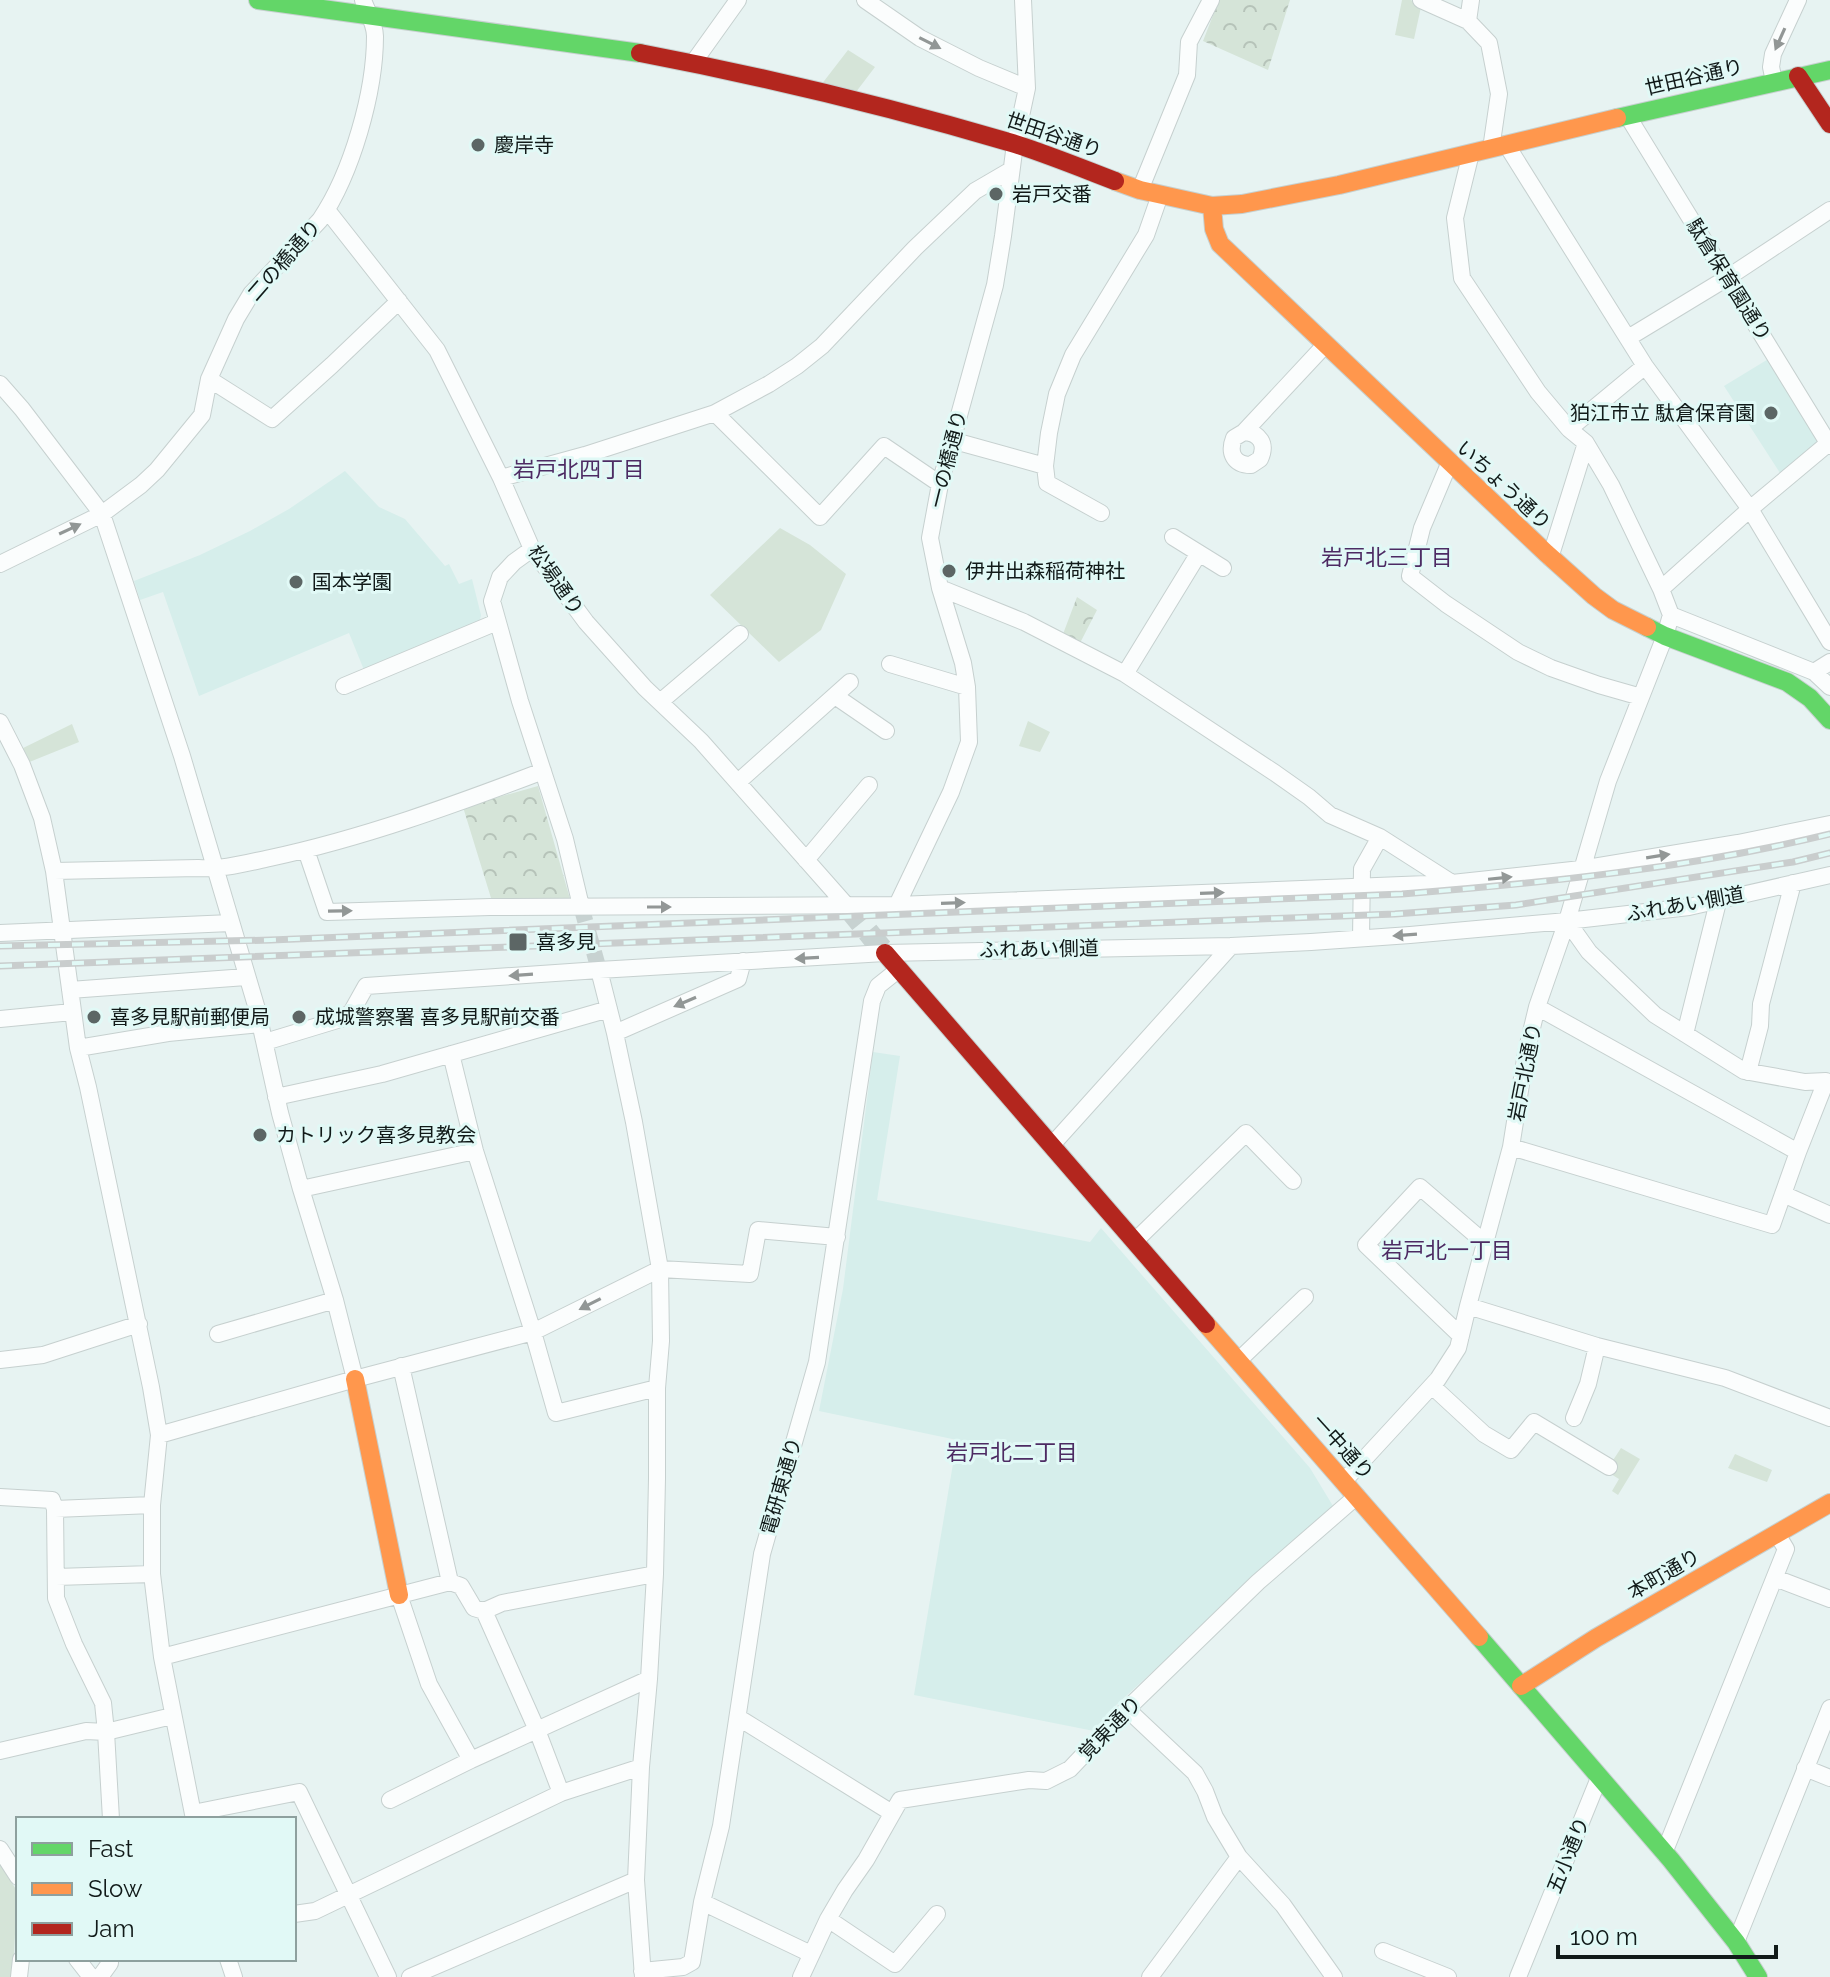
<svg xmlns="http://www.w3.org/2000/svg" width="1830" height="1977" viewBox="0 0 1830 1977" font-family="Raleway,'Noto Sans JP',sans-serif">
<style>
.built{fill:#d6eeeb}
.green{fill:#d5e4d8}
.forest{fill:url(#forest-crowns)}
.lines{fill:none;stroke-linecap:round;stroke-linejoin:round}
.street-tunnel{stroke:#c7d2d1;stroke-width:16;stroke-dasharray:16 8;stroke-linecap:butt}
.secondary-tunnel{stroke:#c7d2d1;stroke-width:22;stroke-dasharray:22 11;stroke-linecap:butt}
.street-casing{stroke:#c6d0cf;stroke-width:18}
.fast-casing{stroke:#c6d0cf;stroke-width:20}
.slow-casing{stroke:#c6d0cf;stroke-width:20}
.jam-casing{stroke:#c6d0cf;stroke-width:20}
.street{stroke:#fbfdfd;stroke-width:16}
.fast{stroke:#63d668;stroke-width:18}
.slow{stroke:#ff974d;stroke-width:18}
.jam{stroke:#b3261e;stroke-width:18}
.rail-casing{stroke:#c9cdcd;stroke-width:7}
.rail{stroke:#e1f9f6;stroke-width:4;stroke-dasharray:12;stroke-linecap:butt}
.oneway{fill:#929796}
.poi-dot{fill:#5c6665;stroke:#e1f9f6;stroke-width:3}
.labels{text-anchor:middle;dominant-baseline:central;stroke-width:6;stroke-linejoin:round;paint-order:stroke}
.street-label{font-size:20px;fill:#111a19;stroke:#e1f9f6}
.poi-label{font-size:20px;fill:#111a19;stroke:#e1f9f6;text-anchor:start}
.neighbourhood-label{font-size:22px;fill:#4d2b63;stroke:#e1f9f6}
</style>
<defs>
<pattern id="forest-crowns" width="20" height="18" patternUnits="userSpaceOnUse" patternTransform="scale(2)"><rect width="20" height="18" fill="#d5e4d8"/><path d="M2 6a3 3 0 1 1 6 0M12 15a3 3 0 1 1 6 0" fill="none" stroke="#b6c3b9"/></pattern>
</defs>
<rect width="100%" height="100%" fill="#e7f3f2"/>
<path class="built" d="M 1770,358 L 1817,441 L 1814,447 L 1780,473 L 1724,386 Z
M 345,471 L 379,507 L 405,519 L 445,566 L 449,564 L 459,584 L 472,579 L 481,615 L 479,624 L 364,670 L 349,633 L 199,696 L 163,592 L 140,600 L 134,581 L 200,555 L 250,531 L 289,509 Z
M 873,1052 L 900,1056 L 877,1200 L 1090,1242 L 1101,1228 L 1310,1468 L 1333,1506 L 1114,1707 L 1094,1731 L 914,1695 L 957,1440 L 819,1411 L 843,1289 Z"/>
<path class="green" d="M 1402,0 L 1411,0 L 1421,7 L 1414,39 L 1395,35 Z
M 848,50 L 875,67 L 856,92 L 821,85 Z
M 780,528 L 810,545 L 846,574 L 821,630 L 779,662 L 710,595 Z
M 1028,721 L 1050,732 L 1040,752 L 1019,746 Z
M 72,724 L 79,742 L 22,765 L 15,752 Z
M 1621,1448 L 1640,1459 L 1618,1495 L 1612,1491 L 1619,1479 L 1606,1471 Z
M 1735,1454 L 1772,1470 L 1767,1482 L 1728,1468 Z
M 0,1864 L 17,1891 L 13,1977 L 0,1977 Z"/>
<path class="forest" d="M 1219,0 L 1290,0 L 1268,70 L 1203,41 Z
M 1077,597 L 1097,610 L 1080,643 L 1063,634 Z
M 538,786 L 570,899 L 491,898 L 463,807 Z"/>
<g class="lines">
<path class="street-tunnel" d="M 581,906 L 599,970"/>
<path class="secondary-tunnel" d="M 847,906 L 885,953"/>
<g class="street-casing">
<path id="street" d="M 865,0 L 920,38 L 979,68 L 1027,88
M 1421,0 L 1468,21
M 1471,0 L 1468,21 L 1489,43 L 1499,94 L 1491,149
M 693,63 L 738,0
M 1774,81 L 1771,67 L 1773,54 L 1798,0
M 1627,115 L 1830,446
M 1506,144 L 1645,366 L 1750,509 L 1830,642
M 1140,190 L 1187,75 L 1189,42 L 1211,0
M 327,210 L 437,350 L 501,478 L 532,549 L 586,622 L 645,688 L 701,741 L 847,906
M 1628,338 L 1727,278 L 1830,210
M 209,379 L 272,419 L 332,365 L 399,301
M 0,384 L 22,409 L 102,514 L 182,756 L 257,1009 L 280,1113 L 301,1189 L 335,1300 L 355,1379
M 715,413 L 820,517 L 884,446 L 940,484
M 1569,429 L 1645,366
M 1244,432 C 1260,433 1267,444 1260,459 L 1251,465 C 1234,465 1228,453 1234,438 L 1244,432 L 1326,344
M 951,440 L 1045,466
M 1449,464 L 1422,528 L 1410,576 L 1446,604 L 1518,652 L 1551,668 L 1599,685 L 1641,697
M 501,478 L 585,455 L 715,413 L 769,384 L 797,366 L 822,346 L 915,248 L 975,191 L 1011,170
M 1101,513 L 1047,483 L 1045,466 L 1049,433 L 1057,394 L 1073,355 L 1146,235 L 1160,195
M 1173,537 L 1223,568
M 532,549 L 514,562 L 500,577 L 492,601 L 520,701 L 565,839 L 581,906
M 1550,558 L 1586,443
M 0,564 L 102,514 L 141,485 L 157,470 L 202,415 L 209,379 L 236,319 L 251,294 L 320,220 C 352,173 375,92 375,36 C 375,24 367,11 363,0
M 940,588 L 1024,622 L 1125,674 L 1275,773 L 1309,797 L 1330,815 L 1380,837 L 1452,883
M 1661,589 L 1750,509 L 1830,442
M 1671,615 L 1814,672 L 1830,662
M 890,664 L 967,687
M 1814,672 L 1830,687
M 1125,674 L 1199,553
M 344,686 L 497,622
M 835,696 L 886,731
M 660,702 L 740,634
M 0,722 L 22,765 L 42,818 L 54,871 L 78,1048 L 88,1087 L 151,1387 L 159,1435 L 152,1505 L 152,1574 L 162,1657 L 194,1819
M 738,782 L 850,682
M 306,850 L 327,912 L 490,907 L 897,905 L 1452,883 L 1581,869 L 1738,843 L 1830,824
M 806,860 L 869,785
M 54,871 L 198,868 C 222,870 246,863 270,858 C 363,838 454,805 543,771
M 897,905 L 951,792 L 969,742 L 967,687 L 963,663 L 940,588 L 930,538 L 940,484 L 995,285 L 1003,236 L 1015,144 L 1027,88 L 1023,0
M 0,933 L 231,923
M 1361,938 L 1362,869 L 1380,837
M 599,970 L 615,1033 L 634,1122 L 660,1269 L 661,1341 L 657,1388 L 657,1478 L 655,1574 L 649,1679 L 641,1767 L 636,1880 L 643,1977
M 70,990 L 246,977
M 1537,1007 L 1798,1152
M 0,1019 L 72,1012
M 615,1033 L 738,979 L 743,961
M 1685,1034 L 1718,902
M 265,1042 L 344,1018 L 352,1011 L 366,986 L 599,970 L 885,953 L 1231,946 L 1311,942 L 1410,935 L 1567,921 L 1689,907 L 1830,875
M 78,1048 L 168,1033 L 261,1024
M 451,1054 L 475,1151 L 533,1332 L 556,1413 L 657,1388
M 1748,1072 L 1760,1026 L 1761,1004 L 1793,883
M 276,1097 L 382,1074 L 609,1009
M 1051,1146 L 1231,946
M 1511,1147 L 1772,1225 L 1798,1152 L 1826,1081 L 1805,1082 L 1744,1071 L 1655,1015 L 1589,952 L 1567,921
M 301,1189 L 475,1151
M 1783,1194 L 1830,1215
M 1134,1242 L 1246,1133 L 1293,1181
M 1468,1306 L 1597,1346 L 1725,1378 L 1830,1418
M 218,1334 L 335,1300
M 1461,1336 L 1366,1245 L 1420,1187 L 1485,1243
M 0,1360 L 43,1355 L 139,1324
M 1238,1361 L 1305,1297
M 401,1366 L 450,1582 L 461,1586 L 474,1608 L 484,1611 L 537,1730 L 561,1793
M 1432,1386 L 1484,1434 L 1511,1450 L 1534,1422 L 1609,1467
M 1574,1418 L 1588,1384 L 1597,1346
M 159,1435 L 355,1379 L 533,1332 L 660,1269 L 750,1274 L 758,1230 L 837,1237
M 1344,1481 L 1438,1379 L 1458,1348 L 1468,1306 L 1511,1147 L 1526,1053 L 1537,1007 L 1567,921 L 1608,781 L 1665,636 L 1671,615 L 1661,589 L 1611,485 L 1586,443 L 1569,429 L 1538,392 L 1462,278 L 1455,218 L 1471,153
M 0,1497 L 52,1500 L 55,1509 L 56,1598 L 74,1644 L 103,1703 L 106,1732 L 111,1819
M 55,1509 L 152,1505
M 56,1577 L 152,1574
M 1775,1578 L 1830,1599
M 399,1595 L 429,1684 L 471,1760
M 484,1611 L 502,1603 L 655,1574
M 162,1657 L 450,1582
M 1127,1709 L 1195,1773 L 1205,1791 L 1215,1817 L 1239,1857 L 1283,1905 L 1334,1977
M 739,1718 L 892,1813
M 0,1751 L 86,1731 L 106,1732 L 172,1716
M 1805,1768 L 1830,1778
M 390,1800 L 471,1760 L 649,1679
M 193,1813 L 299,1792 L 388,1977
M 0,1849 L 18,1877
M 1664,1853 L 1786,1549 L 1777,1534
M 702,1902 L 811,1954
M 294,1914 L 315,1911 L 561,1793 L 641,1767
M 828,1919 L 895,1964 L 937,1914
M 1736,1942 L 1830,1708
M 1383,1951 L 1448,1977
M 77,1959 L 91,1977
M 228,1959 L 234,1977
M 642,1971 L 683,1967 L 692,1962 L 702,1902 L 721,1826 L 762,1554 L 817,1362 L 872,1001 L 878,986 L 898,970
M 19,1977 L 21,1959
M 100,1977 L 110,1963 L 110,1959
M 410,1977 L 636,1880
M 801,1977 L 828,1919 L 845,1890 L 866,1860 L 900,1800 L 1029,1780 L 1046,1781 L 1070,1769 L 1127,1709 L 1258,1582 L 1357,1496
M 1150,1977 L 1239,1857
M 1518,1977 L 1599,1778"/>
</g>
<g class="fast-casing">
<path id="fast" d="M 258,0 L 640,53
M 1617,118 L 1830,70
M 1647,627 L 1665,636 L 1787,682 L 1810,698 L 1830,720
M 1479,1637 L 1671,1860 L 1736,1942 L 1758,1977"/>
</g>
<g class="slow-casing">
<path id="slow" d="M 1115,181 L 1140,190 L 1212,206 L 1242,204 L 1339,185 L 1617,118
M 1212,206 L 1214,229 L 1220,244 L 1546,553 L 1594,596 L 1613,610 L 1647,627
M 1206,1324 L 1479,1637
M 355,1379 L 399,1595
M 1521,1686 L 1596,1638 L 1830,1503"/>
</g>
<g class="jam-casing">
<path id="jam" d="M 640,53 C 766,77 890,107 1012,143 C 1047,154 1081,168 1115,181
M 1798,76 L 1830,124
M 885,953 L 1206,1324"/>
</g>
<use href="#street" class="street"/>
<use href="#fast" class="fast"/>
<use href="#slow" class="slow"/>
<use href="#jam" class="jam"/>
<g class="rail-casing">
<path id="rail" d="M 0,946 L 271,940 L 1402,894 C 1545,883 1690,868 1830,834
M 0,966 L 1395,914 L 1516,905 L 1793,862 L 1830,853"/>
</g>
<use href="#rail" class="rail"/>
</g>
<defs><path id="oneway-solid" d="M-6-.8H1V-3.2L6.5 0L1 3.2V.8H-6Z" transform="scale(2)"/></defs>
<g class="oneway">
<use href="#oneway-solid" transform="translate(1780 39) rotate(114)"/>
<use href="#oneway-solid" transform="translate(930 43) rotate(27)"/>
<use href="#oneway-solid" transform="translate(70 529) rotate(-25)"/>
<use href="#oneway-solid" transform="translate(1658 856) rotate(-9)"/>
<use href="#oneway-solid" transform="translate(1500 878) rotate(-6)"/>
<use href="#oneway-solid" transform="translate(1212 893) rotate(-2)"/>
<use href="#oneway-solid" transform="translate(953 903) rotate(-2)"/>
<use href="#oneway-solid" transform="translate(659 907)"/>
<use href="#oneway-solid" transform="translate(340 911) rotate(-1)"/>
<use href="#oneway-solid" transform="translate(1405 935) rotate(176)"/>
<use href="#oneway-solid" transform="translate(807 958) rotate(177)"/>
<use href="#oneway-solid" transform="translate(521 975) rotate(176)"/>
<use href="#oneway-solid" transform="translate(685 1002) rotate(157)"/>
<use href="#oneway-solid" transform="translate(590 1304) rotate(153)"/>
</g>
<g class="poi-dot">
<circle cx="478" cy="145" r="8"/>
<circle cx="996" cy="194" r="8"/>
<circle cx="1771" cy="413" r="8"/>
<circle cx="949" cy="571" r="8"/>
<circle cx="296" cy="582" r="8"/>
<rect x="508" y="932" width="20" height="20" rx="4"/>
<circle cx="94" cy="1017" r="8"/>
<circle cx="299" cy="1017" r="8"/>
<circle cx="260" cy="1135" r="8"/>
</g>
<g class="labels">
<g class="street-label">
<text transform="translate(1694 77) rotate(-13)">世田谷通り</text>
<text transform="translate(1054 135) rotate(19)">世田谷通り</text>
<text transform="translate(284 260) rotate(-49)">二の橋通り</text>
<text transform="translate(1729 280) rotate(58)">駄倉保育園通り</text>
<text transform="translate(948 459) rotate(-76)">一の橋通り</text>
<text transform="translate(1504 485) rotate(43)">いちょう通り</text>
<text transform="translate(556 580) rotate(55)">松場通り</text>
<text transform="translate(1685 904) rotate(-10)">ふれあい側道</text>
<text transform="translate(1039 949) rotate(-1)">ふれあい側道</text>
<text transform="translate(1525 1072) rotate(-79)">岩戸北通り</text>
<text transform="translate(1343 1447) rotate(48)">一中通り</text>
<text transform="translate(781 1486) rotate(-74)">電研東通り</text>
<text transform="translate(1664 1574) rotate(-30)">本町通り</text>
<text transform="translate(1110 1728) rotate(-46)">覚東通り</text>
<text transform="translate(1568 1855) rotate(-68)">五小通り</text>
</g>
<g class="poi-label">
<text x="494" y="145">慶岸寺</text>
<text x="1012" y="194">岩戸交番</text>
<text x="1755" y="413" text-anchor="end">狛江市立 駄倉保育園</text>
<text x="965" y="571">伊井出森稲荷神社</text>
<text x="312" y="582">国本学園</text>
<text x="536" y="942">喜多見</text>
<text x="110" y="1017">喜多見駅前郵便局</text>
<text x="315" y="1017">成城警察署 喜多見駅前交番</text>
<text x="276" y="1135">カトリック喜多見教会</text>
</g>
<g class="neighbourhood-label">
<text x="579" y="469">岩戸北四丁目</text>
<text x="1387" y="557">岩戸北三丁目</text>
<text x="1447" y="1250">岩戸北一丁目</text>
<text x="1012" y="1452">岩戸北二丁目</text>
</g>
</g>
<rect x="16" y="1817" width="280" height="144" fill="#e1f9f6" stroke="#8ea09e" stroke-width="2"/>
<rect x="32" y="1843" width="40" height="12" fill="#63d668" stroke="#8ea09e" stroke-width="2"/>
<text x="88" y="1857" font-size="24" fill="#111a19">Fast</text>
<rect x="32" y="1883" width="40" height="12" fill="#ff974d" stroke="#8ea09e" stroke-width="2"/>
<text x="88" y="1897" font-size="24" fill="#111a19">Slow</text>
<rect x="32" y="1923" width="40" height="12" fill="#b3261e" stroke="#8ea09e" stroke-width="2"/>
<text x="88" y="1937" font-size="24" fill="#111a19">Jam</text>
<path d="M1558 1945v12h218v-12" fill="none" stroke="#111a19" stroke-width="4"/>
<text x="1570" y="1945" font-size="24" fill="#111a19" stroke="#e1f9f6" stroke-width="6" paint-order="stroke">100 m</text>
</svg>
